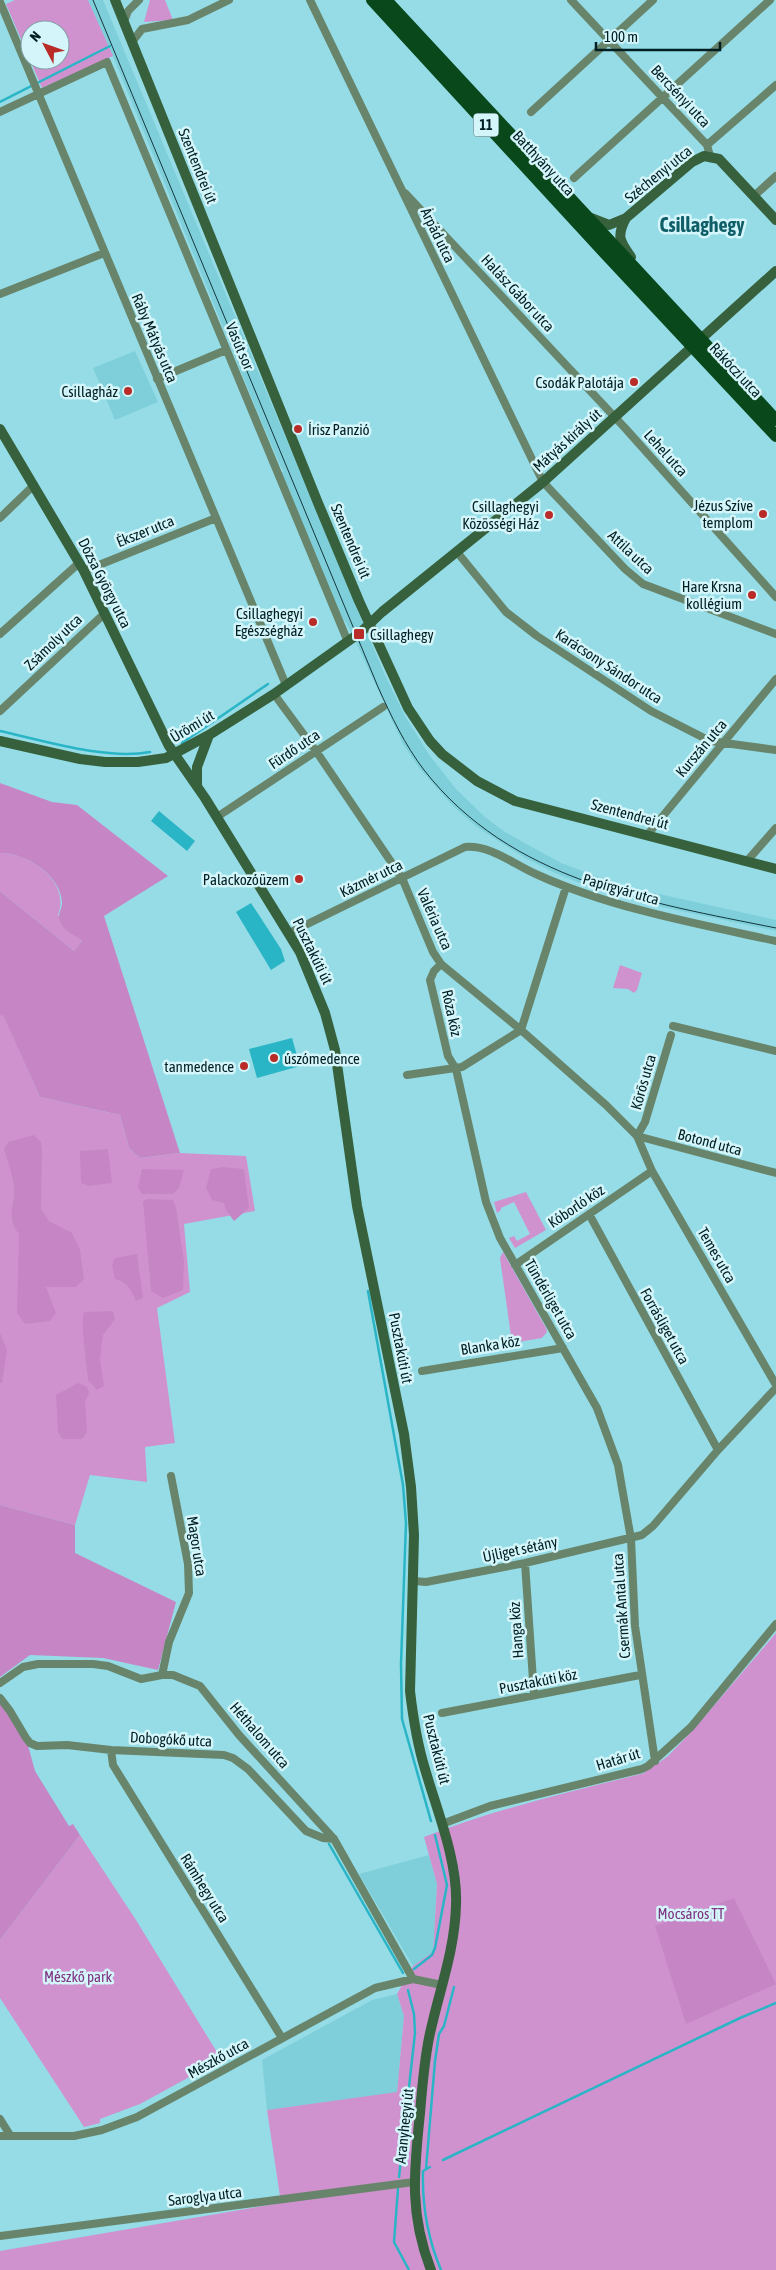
<svg xmlns="http://www.w3.org/2000/svg" width="776" height="2270" viewBox="0 0 776 2270" font-family="'Asap Condensed',sans-serif">
<style>
.built{fill:#7fcfda}
.green{fill:#d092cf;fill-rule:evenodd}
.forest{fill:#c686c5}
.water{fill:#29b5c6}
.lines{fill:none;stroke-linecap:round;stroke-linejoin:round}
.stream{stroke:#29b5c6;stroke-width:2.5}
.street{stroke:#68856b;stroke-width:8}
.secondary{stroke:#36613c;stroke-width:10}
.primary{stroke:#08481a;stroke-width:12}
.tram{stroke:#14373c;stroke-width:1}
.poi-dot{fill:#b92b26;stroke:#d4f6fb;stroke-width:2}
.labels{text-anchor:middle;dominant-baseline:central;stroke-width:5;stroke-linejoin:round;paint-order:stroke}
.shield{fill:#d4f6fb;stroke:#405f63;stroke-width:1}
.shield-label{font-size:14px;font-weight:bold;fill:#011e22}
.street-label{font-size:15px;fill:#011e22;stroke:#d4f6fb}
.poi-label{font-size:15px;fill:#011e22;stroke:#d4f6fb;text-anchor:end}
.park-label{font-size:15px;fill:#7f3380;stroke:#d4f6fb}
.district-label{font-size:20px;font-weight:bold;fill:#0f5e68;stroke:#d4f6fb}
</style>
<rect width="100%" height="100%" fill="#95dce6"/>
<path class="built" d="M 88,0 L 103,0 L 384,673 L 405,716 L 430,756 L 456,789 L 486,818 L 505,832 L 561,863 L 623,886 L 776,920 L 776,931 L 648,904 L 587,886 L 555,873 L 525,858 L 477,827 L 453,806 L 420,769 L 403,744 L 354,638 L 345,621 L 342,621 L 280,473 L 284,471 L 281,467 L 257,411 L 115,61 Z
M 135,351 L 158,402 L 115,420 L 93,368 Z
M 429,1855 L 437,1884 L 433,1952 L 413,1966 L 359,1874 Z
M 397,1994 L 404,2016 L 397,2093 L 267,2110 L 262,2060 L 372,2000 Z"/>
<path class="green" d="M 15,0 L 88,0 L 113,56 L 42,88 L 6,4 ZM 30,30 L 60,30 L 60,60 L 30,60 Z
M 150,0 L 165,0 L 173,20 L 144,22 Z
M 0,853 C 30,853 71,882 58,915 L 82,941 L 74,951 L 0,891 Z
M 620,965 L 642,973 L 637,990 L 634,993 L 628,989 L 613,988 Z
M 3,1014 L 40,1097 L 120,1115 L 129,1148 L 140,1158 L 180,1153 L 246,1156 L 255,1211 L 184,1224 L 190,1292 L 157,1308 L 175,1443 L 145,1447 L 147,1482 L 90,1475 L 75,1525 L 0,1505 L 0,1016 Z
M 526,1192 L 546,1230 L 515,1248 L 509,1238 L 514,1236 L 517,1241 L 530,1234 L 514,1202 L 501,1208 L 501,1210 L 497,1213 L 494,1202 Z
M 503,1252 L 546,1328 L 547,1332 L 542,1338 L 512,1343 L 500,1258 Z
M 776,1633 L 776,2270 L 0,2270 L 0,2251 L 281,2203 L 267,2110 L 397,2092 L 404,2016 L 397,1994 L 413,1966 L 433,1952 L 437,1884 L 424,1837 C 495,1809 570,1792 645,1773 L 642,1769 L 657,1764 L 668,1756 L 694,1729 Z
M 80,1835 L 136,1920 L 223,2062 L 198,2077 L 195,2074 L 140,2104 L 100,2119 L 100,2123 L 84,2127 L 0,1998 L 0,1940 Z"/>
<path class="forest" d="M 0,783 L 52,802 L 77,805 L 168,876 L 104,916 L 180,1153 L 140,1158 L 129,1148 L 120,1115 L 40,1097 L 3,1015 L 0,1016 L 0,891 L 74,951 L 82,941 C 76,936 65,931 61,924 C 56,915 62,911 62,902 C 60,874 25,853 0,853 Z
M 34,1135 L 41,1142 L 42,1152 L 41,1209 L 49,1221 L 72,1233 L 80,1250 L 84,1279 L 76,1287 L 46,1287 L 56,1313 L 50,1321 L 25,1324 L 17,1313 L 19,1234 C 9,1221 11,1212 14,1197 C 16,1184 8,1161 4,1149 L 8,1142 Z
M 108,1149 L 112,1183 L 88,1186 L 81,1183 L 80,1151 Z
M 223,1167 L 244,1169 L 249,1208 L 234,1221 L 226,1210 L 224,1203 L 212,1200 L 206,1188 L 211,1169 Z
M 142,1169 L 184,1170 L 179,1188 L 173,1194 L 142,1194 L 138,1187 Z
M 147,1199 L 173,1200 L 176,1208 L 184,1261 L 183,1290 L 163,1298 L 151,1291 L 143,1202 Z
M 137,1254 L 143,1298 L 136,1301 C 131,1290 128,1282 115,1279 L 112,1265 L 115,1258 Z
M 113,1311 L 115,1319 L 103,1335 L 100,1360 L 104,1386 L 97,1390 L 88,1380 C 87,1368 80,1320 84,1312 Z
M 0,1333 L 7,1350 L 2,1383 L 0,1383 Z
M 78,1383 L 87,1387 L 89,1393 L 85,1402 L 87,1432 L 82,1439 L 62,1439 L 58,1432 L 56,1395 Z
M 0,1505 L 75,1525 L 75,1553 L 176,1602 L 158,1670 L 103,1658 L 30,1655 L 0,1677 Z
M 0,1698 L 26,1738 L 35,1771 L 69,1826 L 73,1824 L 80,1835 L 0,1940 Z
M 734,1898 L 776,1984 L 686,2024 L 655,1926 Z"/>
<path class="water" d="M 159,811 L 195,841 L 187,851 L 151,821 Z
M 251,903 L 281,949 L 285,961 L 271,970 L 236,912 Z
M 292,1038 L 300,1066 L 257,1078 L 249,1049 Z"/>
<g class="lines">
<path class="stream" d="M 0,102 L 110,46
M 0,731 C 45,741 105,760 150,752
M 182,743 L 268,684
M 368,1291 L 403,1485 L 406,1523 L 401,1664 L 402,1719 L 431,1821
M 329,1844 L 403,1973
M 414,1969 L 432,1955 L 435,1948 L 447,1885 L 435,1835
M 443,2160 L 740,2018 L 776,2003
M 430,2167 L 423,2171 C 422,2206 427,2237 441,2270
M 426,2169 L 435,2061 L 439,2034 L 444,2026 L 454,1987
M 399,2177 L 415,2033 L 414,2014 L 408,1990
M 398,2189 L 394,2242 L 409,2270"/>
<path class="street" d="M 310,0 L 543,482 L 625,569 L 643,584 L 776,634
M 571,0 L 707,145
M 0,2 L 286,685
M 124,22 L 128,11 L 139,0
M 132,42 L 142,29 L 188,20 L 229,0
M 0,112 L 107,62 L 348,642
M 531,112 L 653,0
M 710,156 L 707,145 L 776,85
M 574,178 L 770,0
M 405,193 L 625,428 L 776,597
M 754,196 L 776,176
M 0,294 L 104,253
M 157,379 L 226,350
M 0,518 L 34,485
M 457,552 L 506,612 L 537,636 L 651,711 L 710,741 L 776,750
M 84,571 L 216,518
M 0,634 L 79,563
M 274,694 L 316,751 L 402,878 L 433,952 L 441,964 L 521,1030 L 606,1105 L 637,1136 L 652,1171 L 776,1385
M 0,711 L 104,614
M 220,815 L 383,707
M 648,834 L 776,679
M 747,861 L 776,828
M 289,933 L 465,847 C 492,845 514,865 538,875 C 611,908 698,924 776,941
M 441,964 L 434,971 L 430,980 L 448,1056 L 456,1069 L 486,1202 L 500,1238 L 597,1408 L 618,1465 L 631,1539 L 635,1626 L 655,1761
M 673,1026 L 776,1051
M 521,1030 L 566,887
M 407,1075 L 462,1067 L 521,1030
M 637,1136 L 776,1173
M 637,1136 L 645,1122 L 671,1035
M 589,1214 L 718,1450
M 515,1265 L 652,1171
M 422,1371 L 563,1348
M 525,1563 L 534,1695
M 414,1581 L 426,1582 L 525,1563 L 642,1535 L 653,1526 L 718,1450 L 776,1388
M 162,1675 L 169,1642 L 189,1593 L 188,1564 L 171,1476
M 0,1683 L 23,1667 L 38,1664 L 93,1664 L 108,1666 L 141,1679 L 162,1675 L 173,1675 L 200,1686 L 239,1735 L 334,1839 L 413,1979
M 0,1698 L 10,1711 L 26,1738 L 30,1743 L 37,1746 L 67,1745 L 111,1750 L 224,1755 L 233,1758 L 248,1769 L 306,1831 L 323,1838 L 334,1839
M 442,1713 L 640,1675
M 111,1750 L 113,1765 L 282,2038
M 442,1824 L 490,1806 L 642,1769 L 648,1766 L 691,1727 L 776,1624
M 0,2119 L 10,2135
M 0,2136 L 74,2136 L 102,2130 L 137,2117 L 375,1988 L 413,1979 L 442,1985
M 0,2236 L 414,2182"/>
<path class="secondary" d="M 115,0 L 318,503 L 359,601 L 408,708 L 430,741 L 442,754 L 477,781 L 515,801 L 776,869
M 591,218 L 609,225 L 626,218 L 692,162 L 704,156 L 719,159 L 776,220
M 626,218 C 616,237 620,241 631,257
M 0,429 L 84,571 L 169,746 L 205,798 L 300,952 L 325,1013 L 335,1050 L 357,1206 L 404,1434 L 411,1487 L 414,1535 L 410,1691 C 413,1717 417,1743 425,1769 C 437,1811 458,1861 456,1905 C 455,1951 438,1994 429,2038 C 424,2063 422,2089 420,2113 C 414,2171 409,2214 431,2270
M 0,741 L 80,759 L 105,762 L 138,762 L 166,758 L 209,735 L 274,694 L 361,632 L 382,612 L 543,482 L 776,271
M 197,785 L 197,767 L 209,735"/>
<path class="primary" d="M 372,0 L 601,249 L 776,436
M 386,0 L 776,420"/>
<path class="tram" d="M 93,0 L 378,687 C 391,716 405,745 424,770 C 511,881 647,902 776,928
M 507,529 L 511,534"/>
</g>
<g class="poi-dot">
<circle cx="634" cy="382" r="5"/>
<circle cx="128" cy="391" r="5"/>
<circle cx="298" cy="429" r="5"/>
<circle cx="763" cy="514" r="5"/>
<circle cx="549" cy="515" r="5"/>
<circle cx="752" cy="595" r="5"/>
<circle cx="313" cy="622" r="5"/>
<rect x="353" y="628" width="12" height="12" rx="2.5"/>
<circle cx="299" cy="879" r="5"/>
<circle cx="274" cy="1058" r="5"/>
<circle cx="244" cy="1066" r="5"/>
</g>
<g class="labels">
<rect class="shield" x="473.5" y="113.5" width="25" height="23" rx="4"/>
<g class="shield-label">
<text x="486" y="125">11</text>
</g>
<g class="street-label">
<text transform="translate(681 96) rotate(47)">Bercsényi utca</text>
<text transform="translate(544 163) rotate(47)">Batthyány utca</text>
<text transform="translate(198 166) rotate(68)">Szentendrei út</text>
<text transform="translate(658 174) rotate(-39)">Széchenyi utca</text>
<text transform="translate(438 235) rotate(64)">Árpád utca</text>
<text transform="translate(518 293) rotate(47)">Halász Gábor utca</text>
<text transform="translate(155 338) rotate(67)">Ráby Mátyás utca</text>
<text transform="translate(240 346) rotate(67)">Vasút sor</text>
<text transform="translate(736 370) rotate(47)">Rákóczi utca</text>
<text transform="translate(567 440) rotate(-42)">Mátyás király út</text>
<text transform="translate(666 453) rotate(48)">Lehel utca</text>
<text transform="translate(145 531) rotate(-22)">Ékszer utca</text>
<text transform="translate(351 541) rotate(67)">Szentendrei út</text>
<text transform="translate(631 552) rotate(43)">Attila utca</text>
<text transform="translate(105 583) rotate(63)">Dózsa György utca</text>
<text transform="translate(53 642) rotate(-44)">Zsámoly utca</text>
<text transform="translate(609 666) rotate(33)">Karácsony Sándor utca</text>
<text transform="translate(192 726) rotate(-31)">Ürömi út</text>
<text transform="translate(701 748) rotate(-50)">Kurszán utca</text>
<text transform="translate(294 749) rotate(-34)">Fürdő utca</text>
<text transform="translate(630 814) rotate(15)">Szentendrei út</text>
<text transform="translate(371 878) rotate(-26)">Kázmér utca</text>
<text transform="translate(621 889) rotate(16)">Papírgyár utca</text>
<text transform="translate(435 919) rotate(66)">Valéria utca</text>
<text transform="translate(313 951) rotate(64)">Pusztakúti út</text>
<text transform="translate(452 1013) rotate(78)">Róza köz</text>
<text transform="translate(643 1082) rotate(-74)">Körös utca</text>
<text transform="translate(710 1142) rotate(15)">Botond utca</text>
<text transform="translate(576 1206) rotate(-34)">Kóborló köz</text>
<text transform="translate(717 1255) rotate(60)">Temes utca</text>
<text transform="translate(551 1299) rotate(60)">Tündérliget utca</text>
<text transform="translate(665 1326) rotate(61)">Forrásliget utca</text>
<text transform="translate(490 1345) rotate(-9)">Blanka köz</text>
<text transform="translate(401 1348) rotate(79)">Pusztakúti út</text>
<text transform="translate(197 1546) rotate(81)">Magor utca</text>
<text transform="translate(520 1549) rotate(-12)">Újliget sétány</text>
<text transform="translate(621 1606) rotate(-94)">Csermák Antal utca</text>
<text transform="translate(516 1630) rotate(-94)">Hanga köz</text>
<text transform="translate(538 1681) rotate(-11)">Pusztakúti köz</text>
<text transform="translate(260 1735) rotate(49)">Héthalom utca</text>
<text transform="translate(171 1739) rotate(3)">Dobogókő utca</text>
<text transform="translate(437 1749) rotate(76)">Pusztakúti út</text>
<text transform="translate(618 1759) rotate(-17)">Határ út</text>
<text transform="translate(205 1888) rotate(58)">Rámhegy utca</text>
<text transform="translate(218 2058) rotate(-29)">Mészkő utca</text>
<text transform="translate(404 2126) rotate(-84)">Aranyhegyi út</text>
<text transform="translate(205 2196) rotate(-7)">Saroglya utca</text>
</g>
<g class="poi-label">
<text x="624" y="382">Csodák Palotája</text>
<text x="118" y="391">Csillagház</text>
<text x="308" y="429" text-anchor="start">Írisz Panzió</text>
<text x="753" y="505">Jézus Szíve<tspan x="753" dy="17">templom</tspan></text>
<text x="539" y="506">Csillaghegyi<tspan x="539" dy="17">Közösségi Ház</tspan></text>
<text x="742" y="586">Hare Krsna<tspan x="742" dy="17">kollégium</tspan></text>
<text x="303" y="613">Csillaghegyi<tspan x="303" dy="17">Egészségház</tspan></text>
<text x="370" y="634" text-anchor="start">Csillaghegy</text>
<text x="289" y="879">Palackozóüzem</text>
<text x="284" y="1058" text-anchor="start">úszómedence</text>
<text x="234" y="1066">tanmedence</text>
</g>
<g class="park-label">
<text x="691" y="1913">Mocsáros TT</text>
<text x="78" y="1976">Mészkő park</text>
</g>
<g class="district-label">
<text x="702" y="224">Csillaghegy</text>
</g>
</g>
<g transform="translate(45 45) rotate(311)"><circle r="24" fill="#d4f6fb" stroke="#80a0a4"/>
<path d="M0-4L9 19L0 12L-9 19Z" fill="#b92b26"/>
<text y="-8" font-size="14" font-weight="bold" text-anchor="middle" fill="#011e22">N</text>
</g>
<path d="M596 42v8h124v-8" fill="none" stroke="#011e22" stroke-width="2.5"/>
<text x="604" y="42" font-size="15" fill="#011e22" stroke="#d4f6fb" stroke-width="4" paint-order="stroke">100 m</text>
</svg>
